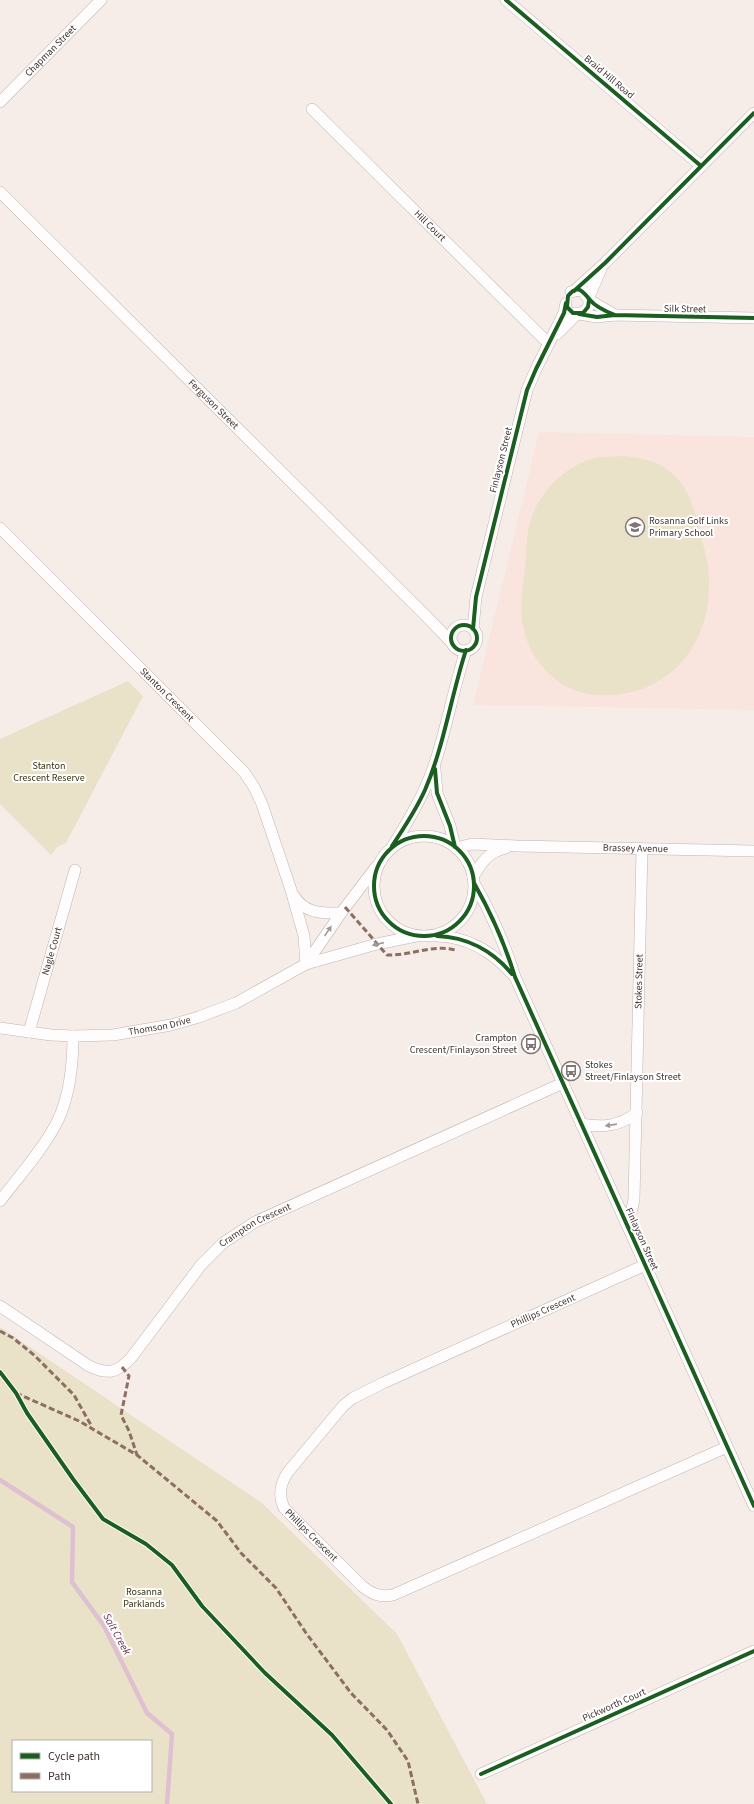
<svg xmlns="http://www.w3.org/2000/svg" width="754" height="1804" viewBox="0 0 754 1804" font-family="'Source Sans 3',sans-serif">
<style>
.built{fill:#f9e5dd}
.green{fill:#eae1c9;fill-rule:evenodd}
.lines{fill:none;stroke-linecap:round;stroke-linejoin:round}
.stream{stroke:#dec0d0;stroke-width:4.5}
.street-casing{stroke:#bfb6b2;stroke-width:12}
.street{stroke:#fefcfc;stroke-width:11}
.quiet{stroke:#8d6e63;stroke-width:3;stroke-dasharray:6 3;stroke-linecap:butt}
.cycleway-casing{stroke:#fff;stroke-width:6}
.cycleway{stroke:#1b5e20;stroke-width:4}
.oneway{fill:#a09998}
.labels{text-anchor:middle;dominant-baseline:central;stroke-width:4;stroke-linejoin:round;paint-order:stroke}
.street-label{font-size:10px;fill:#423633;stroke:#fff}
.poi-label{font-size:10px;fill:#423633;stroke:#fff;text-anchor:start}
.park-label{font-size:10px;fill:#3a3210;stroke:#fff}
.water-label{font-size:11px;font-style:italic;fill:#643255;stroke:#fff}
</style>
<rect width="100%" height="100%" fill="#f6ede9"/>
<path class="built" d="M 539,432 L 754,437 L 754,710 L 473,705 Z"/>
<path class="green" d="M 624,456 C 641,458 655,460 669,471 C 689,486 694,509 700,531 C 703,546 709,563 709,578 C 712,647 666,700 595,695 C 559,692 529,661 523,626 C 519,606 523,586 525,567 C 527,553 526,536 530,522 C 539,492 565,465 596,458 C 605,456 615,457 624,456 Z
M 128,681 L 143,696 L 66,843 L 57,847 L 51,855 L 0,804 L 0,739 Z
M 0,1327 L 262,1503 L 397,1634 L 487,1804 L 0,1804 ZM 13,1741 L 151,1741 L 151,1791 L 13,1791 Z"/>
<g class="lines">
<path class="stream" d="M 0,1480 L 73,1527 L 72,1582 L 104,1626 L 147,1713 L 172,1734 L 167,1804"/>
<g class="street-casing">
<g id="street">
<path d="M 506,0 L 701,166"/>
<path id="s1" d="M 0,102 L 101,0"/>
<path id="s2" d="M 312,109 L 548,343"/>
<path id="s3" d="M 0,192 L 427,617 L 453,644"/>
<path d="M 574,291 L 605,263 L 754,113"/>
<path d="M 571,292 L 577,290 L 584,292 L 589,300 L 615,315"/>
<path d="M 589,297 L 601,269"/>
<path d="M 575,313 C 584,314 590,309 589,300"/>
<path d="M 579,314 L 597,317 L 615,315 L 754,318"/>
<path d="M 557,334 L 577,314"/>
<path id="s4" d="M 0,528 L 244,772 L 254,787 L 262,804 L 291,890 L 304,936 L 306,964"/>
<circle cx="464" cy="638" r="13"/>
<path d="M 473,629 L 476,597 L 527,390 L 536,369 L 564,313 L 566,303"/>
<path d="M 435,769 L 437,793 L 450,826 L 455,847"/>
<circle cx="424" cy="886" r="50"/>
<path d="M 392,847 C 409,820 425,793 435,763 C 447,726 454,687 466,650"/>
<path id="s5" d="M 456,848 L 472,844 L 517,846 L 754,851"/>
<path d="M 473,877 C 482,862 488,852 506,848"/>
<path d="M 474,883 C 491,913 505,944 515,977 L 754,1506"/>
<path d="M 294,896 C 305,914 322,913 341,913"/>
<path d="M 437,936 C 468,937 493,952 513,975"/>
<path d="M 306,964 L 341,913 L 376,867"/>
<path id="s6" d="M 0,1028 L 51,1035 L 73,1036 L 113,1035 L 171,1025 L 199,1017 L 236,1003 L 306,964 L 377,944 L 416,936"/>
<path id="s7" d="M 29,1032 L 75,870"/>
<path d="M 581,1124 C 603,1128 619,1126 637,1113"/>
<path d="M 0,1201 C 19,1176 46,1146 59,1118 C 70,1093 73,1064 73,1036"/>
<path id="s8" d="M 626,1223 L 632,1209 L 634,1199 L 642,849"/>
<path id="s9" d="M 645,1265 L 383,1383 L 353,1398 L 343,1406 L 288,1472 C 280,1484 278,1495 284,1508 L 362,1586 C 373,1595 380,1597 393,1595 L 727,1447"/>
<path id="s10" d="M 0,1306 L 89,1366 C 108,1375 117,1373 131,1358 L 201,1265 L 223,1243 L 255,1222 L 563,1083"/>
<path d="M 481,1774 L 754,1651"/>
</g>
</g>
<use href="#street" class="street"/>
<path class="quiet" d="M 345,907 L 387,955 C 410,956 433,944 455,950
M 0,1331 L 13,1338 L 34,1355 L 74,1395 L 92,1427
M 122,1367 L 129,1376 L 121,1415 L 129,1431 L 137,1455
M 16,1393 L 79,1421 L 137,1455 L 217,1521 L 241,1553 L 276,1588 L 306,1633 L 351,1693 L 387,1730 L 408,1761 L 418,1804"/>
<g class="cycleway-casing">
<path id="cycleway" d="M 506,0 L 701,166
M 574,291 L 605,263 L 754,113
M 589,300 L 588,307 L 583,313 L 573,313 L 567,307 L 568,296 C 578,283 583,292 590,300 C 596,307 607,312 615,315
M 579,314 L 597,317 L 615,315 L 754,318
M451 638a13 13 0 1 1 26 0a13 13 0 1 1-26 0Z
M 473,629 L 476,597 L 527,390 L 536,369 L 564,313 L 566,303
M 435,769 L 437,793 L 450,826 L 455,847
M374 886a50 50 0 1 1 100 0a50 50 0 1 1-100 0Z
M 392,846 C 404,828 416,810 425,790 C 444,746 451,696 466,650
M 474,883 C 491,913 505,944 515,977 L 754,1506
M 437,936 C 467,937 493,951 512,974
M 0,1372 L 16,1393 L 27,1413 L 73,1479 L 103,1519 L 146,1544 L 172,1565 L 202,1606 L 265,1673 L 332,1735 L 391,1804
M 481,1774 L 754,1651"/>
</g>
<use href="#cycleway" class="cycleway"/>
</g>
<defs><path id="oneway-solid" d="M-6-.8H1V-3.2L6.5 0L1 3.2V.8H-6Z"/></defs>
<g class="oneway">
<use href="#oneway-solid" transform="translate(328 931) rotate(-56)"/>
<use href="#oneway-solid" transform="translate(378 944) rotate(167)"/>
<use href="#oneway-solid" transform="translate(611 1125) rotate(172)"/>
</g>
<defs>
<g id="school-ring" transform="scale(1)"><circle r="9.5" fill="#fff" stroke="#817673" stroke-width="1.5"/><path d="M0-5L7-2L0 1L-7-2ZM-4 1L0 2.5L4 1V4Q0 6-4 4Z" fill="#817673"/></g>
<g id="bus-ring" transform="scale(1)"><circle r="9.5" fill="#fff" stroke="#817673" stroke-width="1.5"/><path d="M-5-6H5V4H4V6H2V4H-2V6H-4V4H-5ZM-3.5-4V0h7V-4ZM-3.5 1.2v1.5H-2V1.2ZM2 1.2v1.5H3.5V1.2Z" fill="#817673"/></g>
</defs>
<g fill-rule="evenodd">
<use href="#school-ring" x="635" y="527"/>
<use href="#bus-ring" x="531" y="1044"/>
<use href="#bus-ring" x="571" y="1071"/>
</g>
<g class="labels">
<g class="street-label">
<text stroke="none"><textPath href="#s1" startOffset="72">Chapman Street</textPath></text>
<text transform="translate(609 77) rotate(40)">Braid Hill Road</text>
<text stroke="none"><textPath href="#s2" startOffset="166">Hill Court</textPath></text>
<text transform="translate(685 309) rotate(1)">Silk Street</text>
<text stroke="none"><textPath href="#s3" startOffset="301">Ferguson Street</textPath></text>
<text transform="translate(501 460) rotate(-76)">Finlayson Street</text>
<text stroke="none"><textPath href="#s4" startOffset="236">Stanton Crescent</textPath></text>
<text stroke="none"><textPath href="#s5" startOffset="180">Brassey Avenue</textPath></text>
<text stroke="none"><textPath href="#s7" startOffset="84">Nagle Court</textPath></text>
<text stroke="none"><textPath href="#s8" startOffset="243">Stokes Street</textPath></text>
<text stroke="none"><textPath href="#s6" startOffset="161">Thomson Drive</textPath></text>
<text stroke="none"><textPath href="#s10" startOffset="339">Crampton Crescent</textPath></text>
<text transform="translate(642 1239) rotate(66)">Finlayson Street</text>
<text transform="translate(543 1311) rotate(-24)">Phillips Crescent</text>
<text stroke="none"><textPath href="#s9" startOffset="496">Phillips Crescent</textPath></text>
<text transform="translate(614 1705) rotate(-24)">Pickworth Court</text>
</g>
<g class="poi-label">
<text x="649" y="521">Rosanna Golf Links<tspan x="649" dy="12">Primary School</tspan></text>
<text x="517" y="1038" text-anchor="end">Crampton<tspan x="517" dy="12">Crescent/Finlayson Street</tspan></text>
<text x="585" y="1065">Stokes<tspan x="585" dy="12">Street/Finlayson Street</tspan></text>
</g>
<g class="park-label">
<text x="49" y="766">Stanton<tspan x="49" dy="12">Crescent Reserve</tspan></text>
<text x="144" y="1592">Rosanna<tspan x="144" dy="12">Parklands</tspan></text>
</g>
<g class="water-label">
<text transform="translate(117 1634) rotate(61)">Salt Creek</text>
</g>
</g>
<rect x="12" y="1740" width="140" height="52" fill="#ffffff" stroke="#b3afad"/>
<rect x="20" y="1753" width="20" height="6" fill="#1b5e20" stroke="#b3afad"/>
<text x="48" y="1760" font-size="12" fill="#423633">Cycle path</text>
<rect x="20" y="1773" width="20" height="6" fill="#8d6e63" stroke="#b3afad"/>
<text x="48" y="1780" font-size="12" fill="#423633">Path</text>
</svg>
